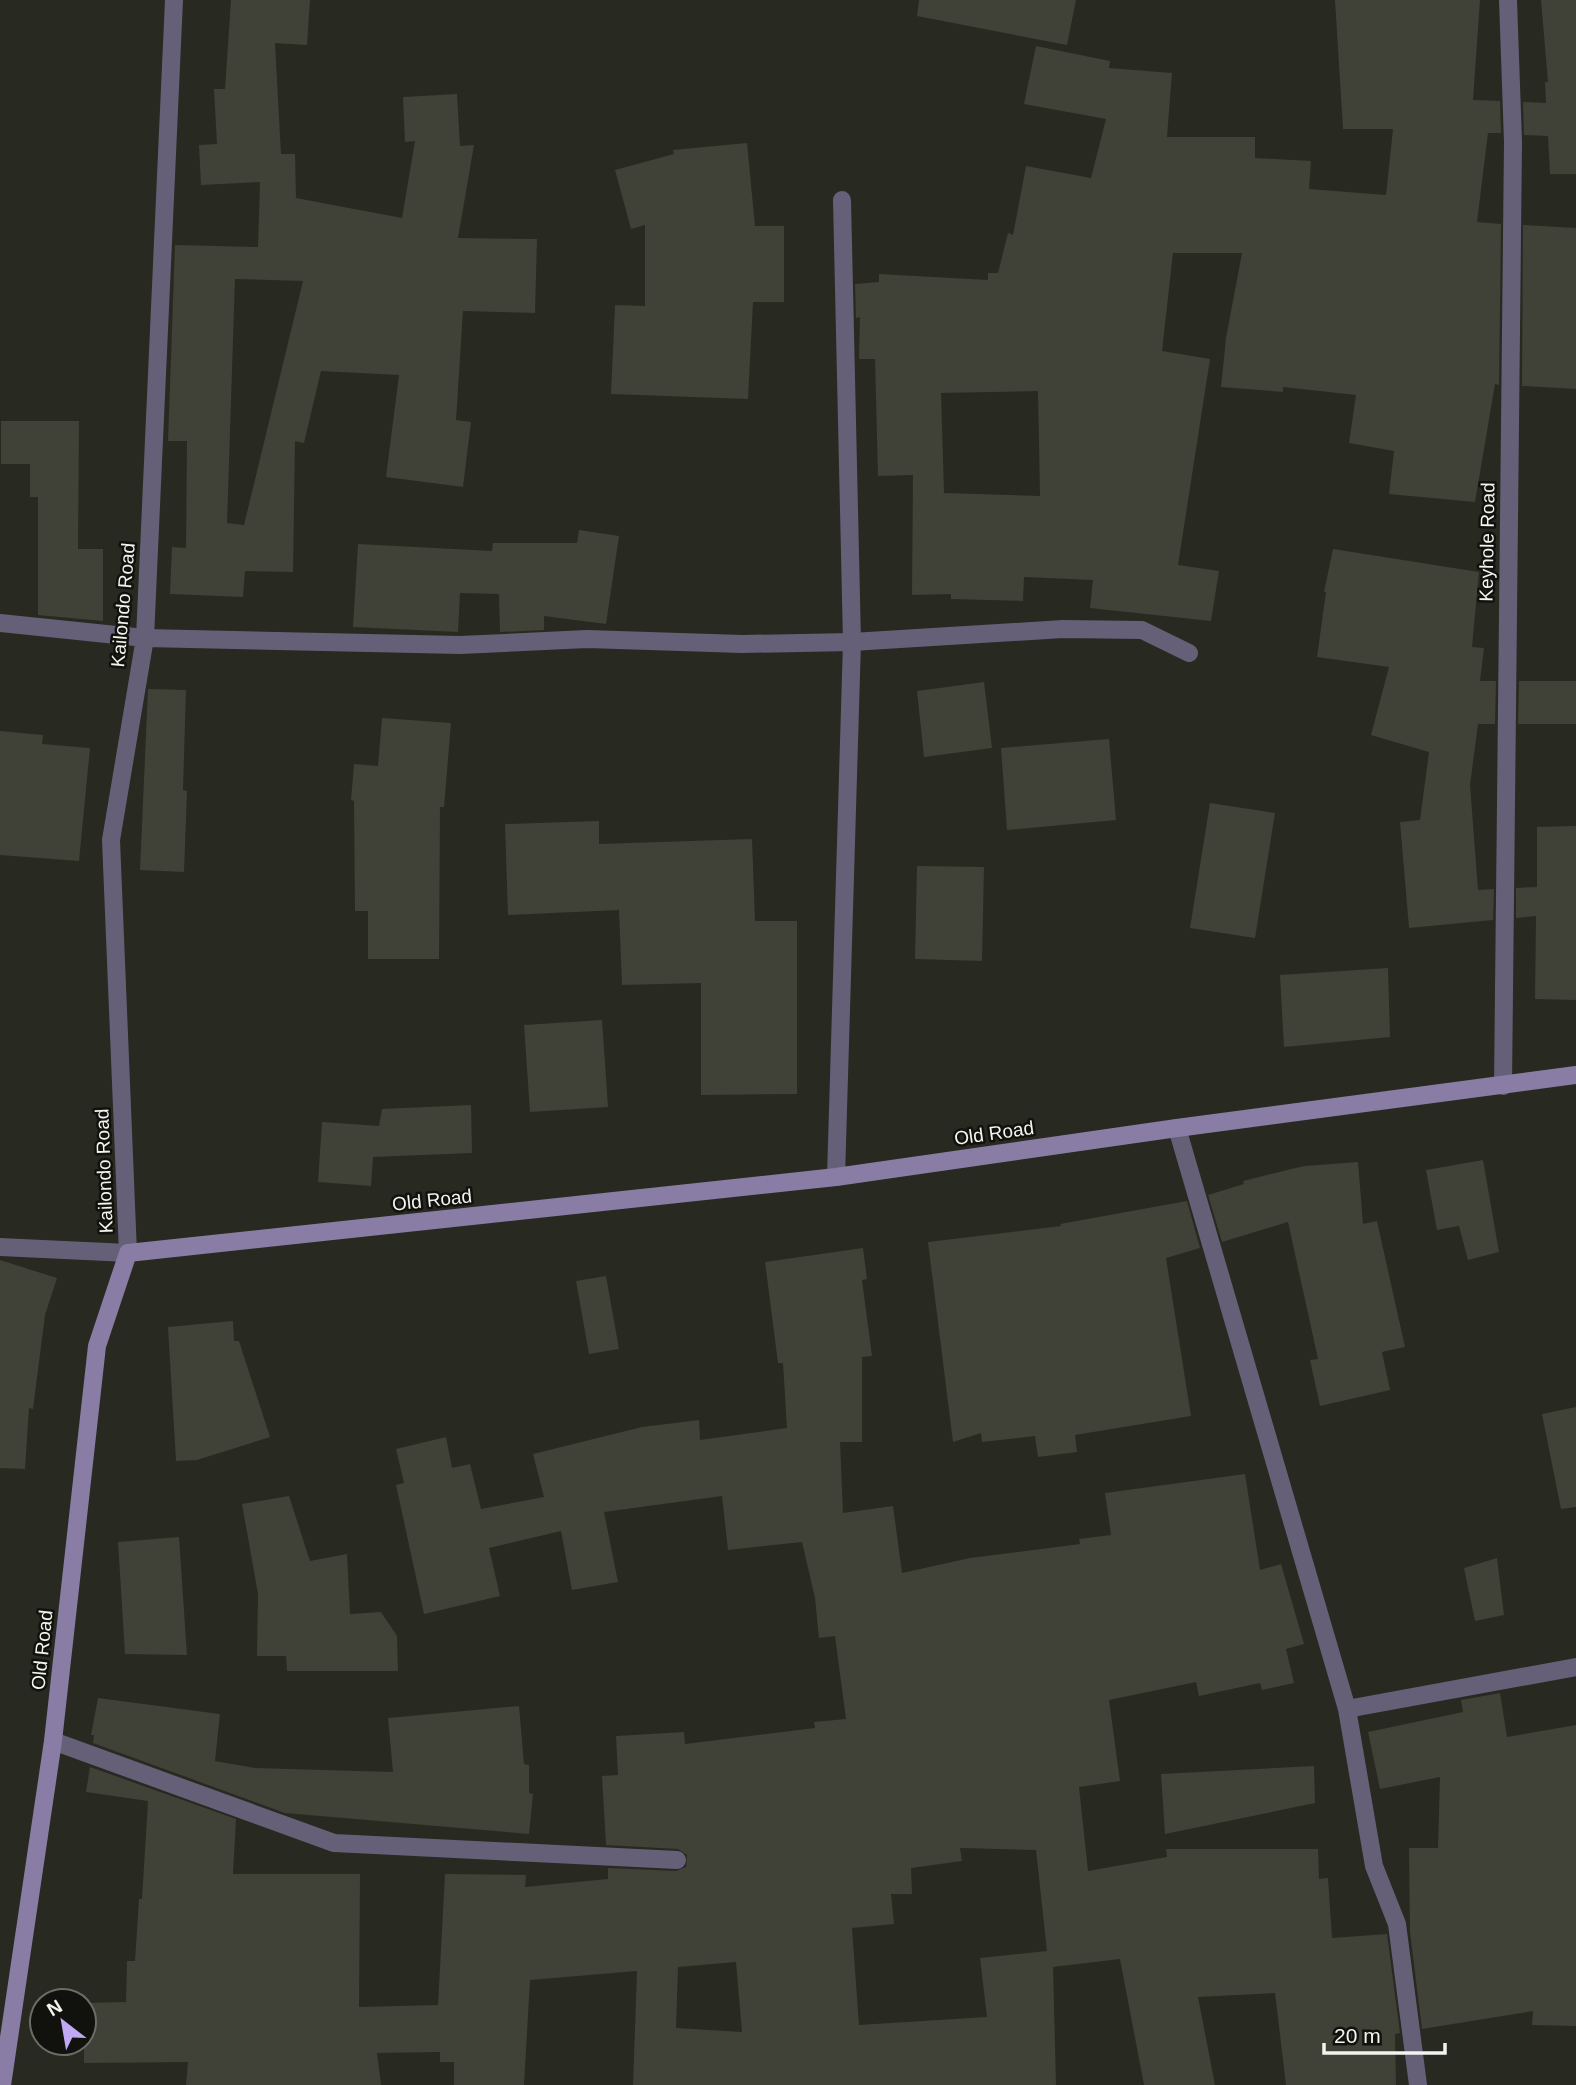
<svg xmlns="http://www.w3.org/2000/svg" width="1576" height="2085" viewBox="0 0 1576 2085" font-family="Arial,sans-serif">
<style>
.building{fill:#404137;fill-rule:evenodd}
.lines{fill:none;stroke-linecap:round;stroke-linejoin:round}
.street{stroke:#665f78;stroke-width:18}
.secondary{stroke:#8a7da5;stroke-width:18}
.labels{text-anchor:middle;dominant-baseline:central;stroke-width:5;stroke-linejoin:round;paint-order:stroke}
.street-label{font-size:19px;fill:#f3f4ee;stroke:#11110d}
</style>
<rect width="100%" height="100%" fill="#282920"/>
<path class="building" d="M 231,0 L 310,0 L 307,45 L 275,43 L 281,154 L 295,154 L 296,198 L 402,218 L 415,141 L 405,142 L 403,97 L 457,94 L 460,146 L 474,145 L 458,238 L 537,239 L 535,313 L 463,311 L 456,420 L 471,422 L 463,487 L 386,477 L 399,375 L 321,371 L 304,443 L 295,441 L 293,572 L 245,571 L 243,597 L 170,594 L 172,547 L 186,548 L 187,441 L 168,441 L 175,245 L 258,247 L 260,182 L 201,185 L 199,145 L 217,144 L 214,89 L 225,89 ZM 235,279 L 303,281 L 244,525 L 227,523 Z
M 919,0 L 1076,0 L 1067,45 L 917,16 Z
M 1335,0 L 1480,0 L 1473,100 L 1500,101 L 1501,133 L 1488,133 L 1477,222 L 1501,224 L 1499,385 L 1495,384 L 1475,502 L 1389,494 L 1394,451 L 1349,443 L 1356,395 L 1283,387 L 1283,392 L 1221,387 L 1226,338 L 1242,253 L 1173,253 L 1162,351 L 1210,359 L 1178,565 L 1219,571 L 1211,621 L 1090,608 L 1093,580 L 1024,577 L 1023,601 L 951,599 L 951,594 L 912,595 L 913,475 L 878,476 L 875,359 L 859,359 L 860,317 L 856,318 L 855,284 L 879,282 L 879,274 L 988,280 L 988,273 L 998,273 L 1008,233 L 1013,235 L 1026,166 L 1091,178 L 1106,119 L 1024,104 L 1036,46 L 1110,61 L 1109,68 L 1172,73 L 1167,137 L 1255,137 L 1255,158 L 1311,161 L 1309,189 L 1386,195 L 1393,129 L 1343,129 ZM 1038,391 L 1040,496 L 944,493 L 941,393 Z
M 1541,0 L 1576,0 L 1576,174 L 1550,174 L 1548,136 L 1524,135 L 1523,102 L 1546,103 L 1545,82 L 1548,82 Z
M 747,143 L 755,226 L 784,226 L 784,302 L 753,302 L 748,399 L 611,394 L 615,305 L 645,306 L 645,225 L 631,229 L 615,170 L 674,154 L 673,150 Z
M 1523,225 L 1576,228 L 1576,389 L 1522,386 Z
M 1,421 L 79,421 L 78,549 L 103,549 L 103,621 L 38,615 L 38,497 L 30,497 L 30,464 L 1,464 Z
M 579,530 L 619,536 L 606,624 L 544,616 L 544,630 L 500,632 L 499,594 L 460,593 L 458,632 L 353,627 L 358,544 L 492,551 L 493,543 L 577,543 Z
M 1333,549 L 1479,572 L 1472,647 L 1484,648 L 1480,681 L 1496,681 L 1495,724 L 1478,724 L 1470,785 L 1478,890 L 1494,889 L 1493,920 L 1409,928 L 1400,822 L 1420,820 L 1429,752 L 1371,735 L 1389,667 L 1317,657 L 1326,592 L 1324,592 Z
M 1519,681 L 1576,681 L 1576,724 L 1518,724 Z
M 984,682 L 992,748 L 924,757 L 917,691 Z
M 148,689 L 186,690 L 183,790 L 187,791 L 184,872 L 140,870 Z
M 382,718 L 451,723 L 444,807 L 440,807 L 439,959 L 368,959 L 368,911 L 355,911 L 354,801 L 351,800 L 354,764 L 378,766 Z
M 0,731 L 43,735 L 42,744 L 90,748 L 79,861 L 0,855 Z
M 1109,739 L 1116,820 L 1007,830 L 1001,748 Z
M 1210,803 L 1275,813 L 1255,938 L 1190,928 Z
M 599,821 L 599,844 L 752,839 L 755,921 L 797,921 L 797,1094 L 701,1095 L 701,983 L 622,985 L 619,910 L 508,915 L 505,824 Z
M 1576,826 L 1576,1000 L 1535,999 L 1536,916 L 1516,918 L 1516,888 L 1537,887 L 1537,827 Z
M 917,866 L 984,867 L 982,961 L 915,959 Z
M 1388,968 L 1390,1037 L 1284,1047 L 1280,975 Z
M 602,1020 L 608,1107 L 530,1112 L 524,1025 Z
M 471,1105 L 472,1153 L 373,1157 L 371,1186 L 318,1182 L 322,1122 L 379,1126 L 382,1109 Z
M 1483,1160 L 1499,1252 L 1468,1260 L 1459,1226 L 1437,1230 L 1426,1170 Z
M 1358,1162 L 1363,1224 L 1377,1221 L 1405,1347 L 1382,1352 L 1390,1390 L 1320,1406 L 1310,1360 L 1318,1359 L 1288,1222 L 1222,1242 L 1208,1195 L 1244,1184 L 1243,1181 L 1304,1166 Z
M 1187,1201 L 1200,1248 L 1166,1258 L 1191,1416 L 1075,1435 L 1077,1452 L 1038,1457 L 1035,1436 L 982,1442 L 981,1433 L 953,1442 L 928,1242 L 1061,1226 L 1060,1224 Z
M 863,1248 L 867,1279 L 862,1280 L 872,1356 L 862,1357 L 862,1442 L 840,1442 L 843,1513 L 893,1506 L 902,1573 L 970,1558 L 1080,1544 L 1079,1539 L 1111,1535 L 1105,1493 L 1245,1474 L 1260,1570 L 1281,1564 L 1304,1644 L 1286,1649 L 1294,1683 L 1262,1690 L 1260,1683 L 1199,1696 L 1196,1682 L 1109,1700 L 1120,1781 L 1079,1787 L 1088,1871 L 1167,1857 L 1166,1849 L 1318,1849 L 1319,1879 L 1328,1878 L 1332,1938 L 1387,1934 L 1400,2033 L 1395,2034 L 1396,2085 L 1286,2085 L 1275,1993 L 1198,1997 L 1215,2085 L 1144,2085 L 1120,1959 L 1053,1967 L 1056,2085 L 633,2085 L 637,1971 L 530,1980 L 524,2085 L 454,2085 L 454,2062 L 440,2062 L 440,2052 L 377,2053 L 381,2085 L 186,2085 L 188,2062 L 84,2063 L 84,2003 L 126,2002 L 127,1961 L 135,1961 L 139,1899 L 142,1899 L 148,1801 L 86,1792 L 90,1767 L 236,1819 L 233,1874 L 360,1874 L 359,2007 L 438,2005 L 445,1874 L 526,1875 L 525,1887 L 608,1879 L 608,1868 L 676,1871 L 686,1867 L 687,1855 L 678,1849 L 606,1845 L 602,1776 L 618,1775 L 616,1736 L 684,1732 L 685,1744 L 815,1728 L 814,1722 L 846,1719 L 835,1636 L 819,1638 L 815,1598 L 802,1542 L 728,1550 L 722,1496 L 604,1512 L 618,1582 L 572,1590 L 561,1531 L 489,1548 L 500,1596 L 424,1614 L 396,1485 L 404,1483 L 396,1449 L 446,1437 L 452,1468 L 470,1464 L 481,1509 L 544,1497 L 533,1454 L 642,1427 L 699,1420 L 700,1440 L 787,1428 L 783,1363 L 778,1363 L 765,1262 ZM 960,1848 L 1036,1850 L 1047,1951 L 980,1958 L 987,2017 L 859,2025 L 852,1928 L 894,1924 L 891,1894 L 912,1894 L 911,1868 L 962,1861 ZM 736,1962 L 742,2032 L 676,2028 L 678,1967 Z
M 0,1260 L 57,1278 L 45,1315 L 33,1409 L 29,1408 L 25,1469 L 0,1468 Z
M 606,1276 L 619,1349 L 589,1354 L 576,1281 Z
M 233,1321 L 234,1341 L 239,1341 L 270,1437 L 197,1460 L 176,1461 L 168,1327 Z
M 1576,1407 L 1576,1507 L 1561,1509 L 1542,1414 Z
M 289,1496 L 310,1561 L 347,1554 L 350,1614 L 381,1612 L 397,1636 L 398,1671 L 287,1671 L 286,1656 L 257,1656 L 258,1594 L 242,1504 Z
M 179,1537 L 187,1655 L 125,1654 L 118,1542 Z
M 1497,1558 L 1504,1615 L 1475,1621 L 1464,1568 Z
M 1500,1693 L 1507,1737 L 1576,1725 L 1576,2026 L 1532,2025 L 1533,2011 L 1422,2029 L 1410,1932 L 1409,1848 L 1438,1848 L 1440,1777 L 1380,1789 L 1368,1732 L 1463,1712 L 1461,1700 Z
M 98,1698 L 220,1714 L 215,1761 L 255,1768 L 393,1772 L 388,1718 L 519,1706 L 524,1764 L 529,1765 L 529,1793 L 533,1794 L 529,1834 L 285,1813 L 93,1743 L 94,1735 L 91,1735 Z
M 1314,1766 L 1315,1803 L 1165,1834 L 1161,1774 Z"/>
<g class="lines">
<path class="street" d="M 0,623 L 145,638 L 460,645 L 587,639 L 742,644 L 852,642 L 1063,629 L 1142,630 L 1189,653
M 1503,1086 L 1513,142 L 1508,0
M 1177,1128 L 1347,1709 L 1374,1866 L 1397,1924 L 1418,2085
M 836,1177 L 852,642 L 842,200
M 0,1247 L 128,1253 L 111,840 L 145,638 L 174,0
M 1347,1709 L 1576,1667
M 53,1741 L 334,1843 L 677,1860"/>
<path class="secondary" d="M 2,2085 L 53,1741 L 97,1346 L 128,1253 L 836,1177 L 1177,1128 L 1576,1075"/>
</g>
<g class="labels">
<g class="street-label">
<text transform="translate(1487 542) rotate(-89)">Keyhole Road</text>
<text transform="translate(123 605) rotate(-85)">Kailondo Road</text>
<text transform="translate(994 1133) rotate(-8)">Old Road</text>
<text transform="translate(104 1171) rotate(-92)">Kailondo Road</text>
<text transform="translate(432 1200) rotate(-6)">Old Road</text>
<text transform="translate(42 1650) rotate(-84)">Old Road</text>
</g>
</g>
<g transform="translate(63 2022) rotate(329)"><circle r="33" fill="#11110d" stroke="#6b6c67" stroke-width="2"/>
<path d="M0-5L12 26L0 18L-12 26Z" fill="#c1a8f3"/>
<text y="-10" font-size="19" font-weight="bold" text-anchor="middle" fill="#f3f4ee">N</text>
</g>
<path d="M1324 2043v10h121v-10" fill="none" stroke="#f3f4ee" stroke-width="3.5"/>
<text x="1334" y="2043" font-size="21" fill="#f3f4ee" stroke="#11110d" stroke-width="5" paint-order="stroke">20 m</text>
</svg>
